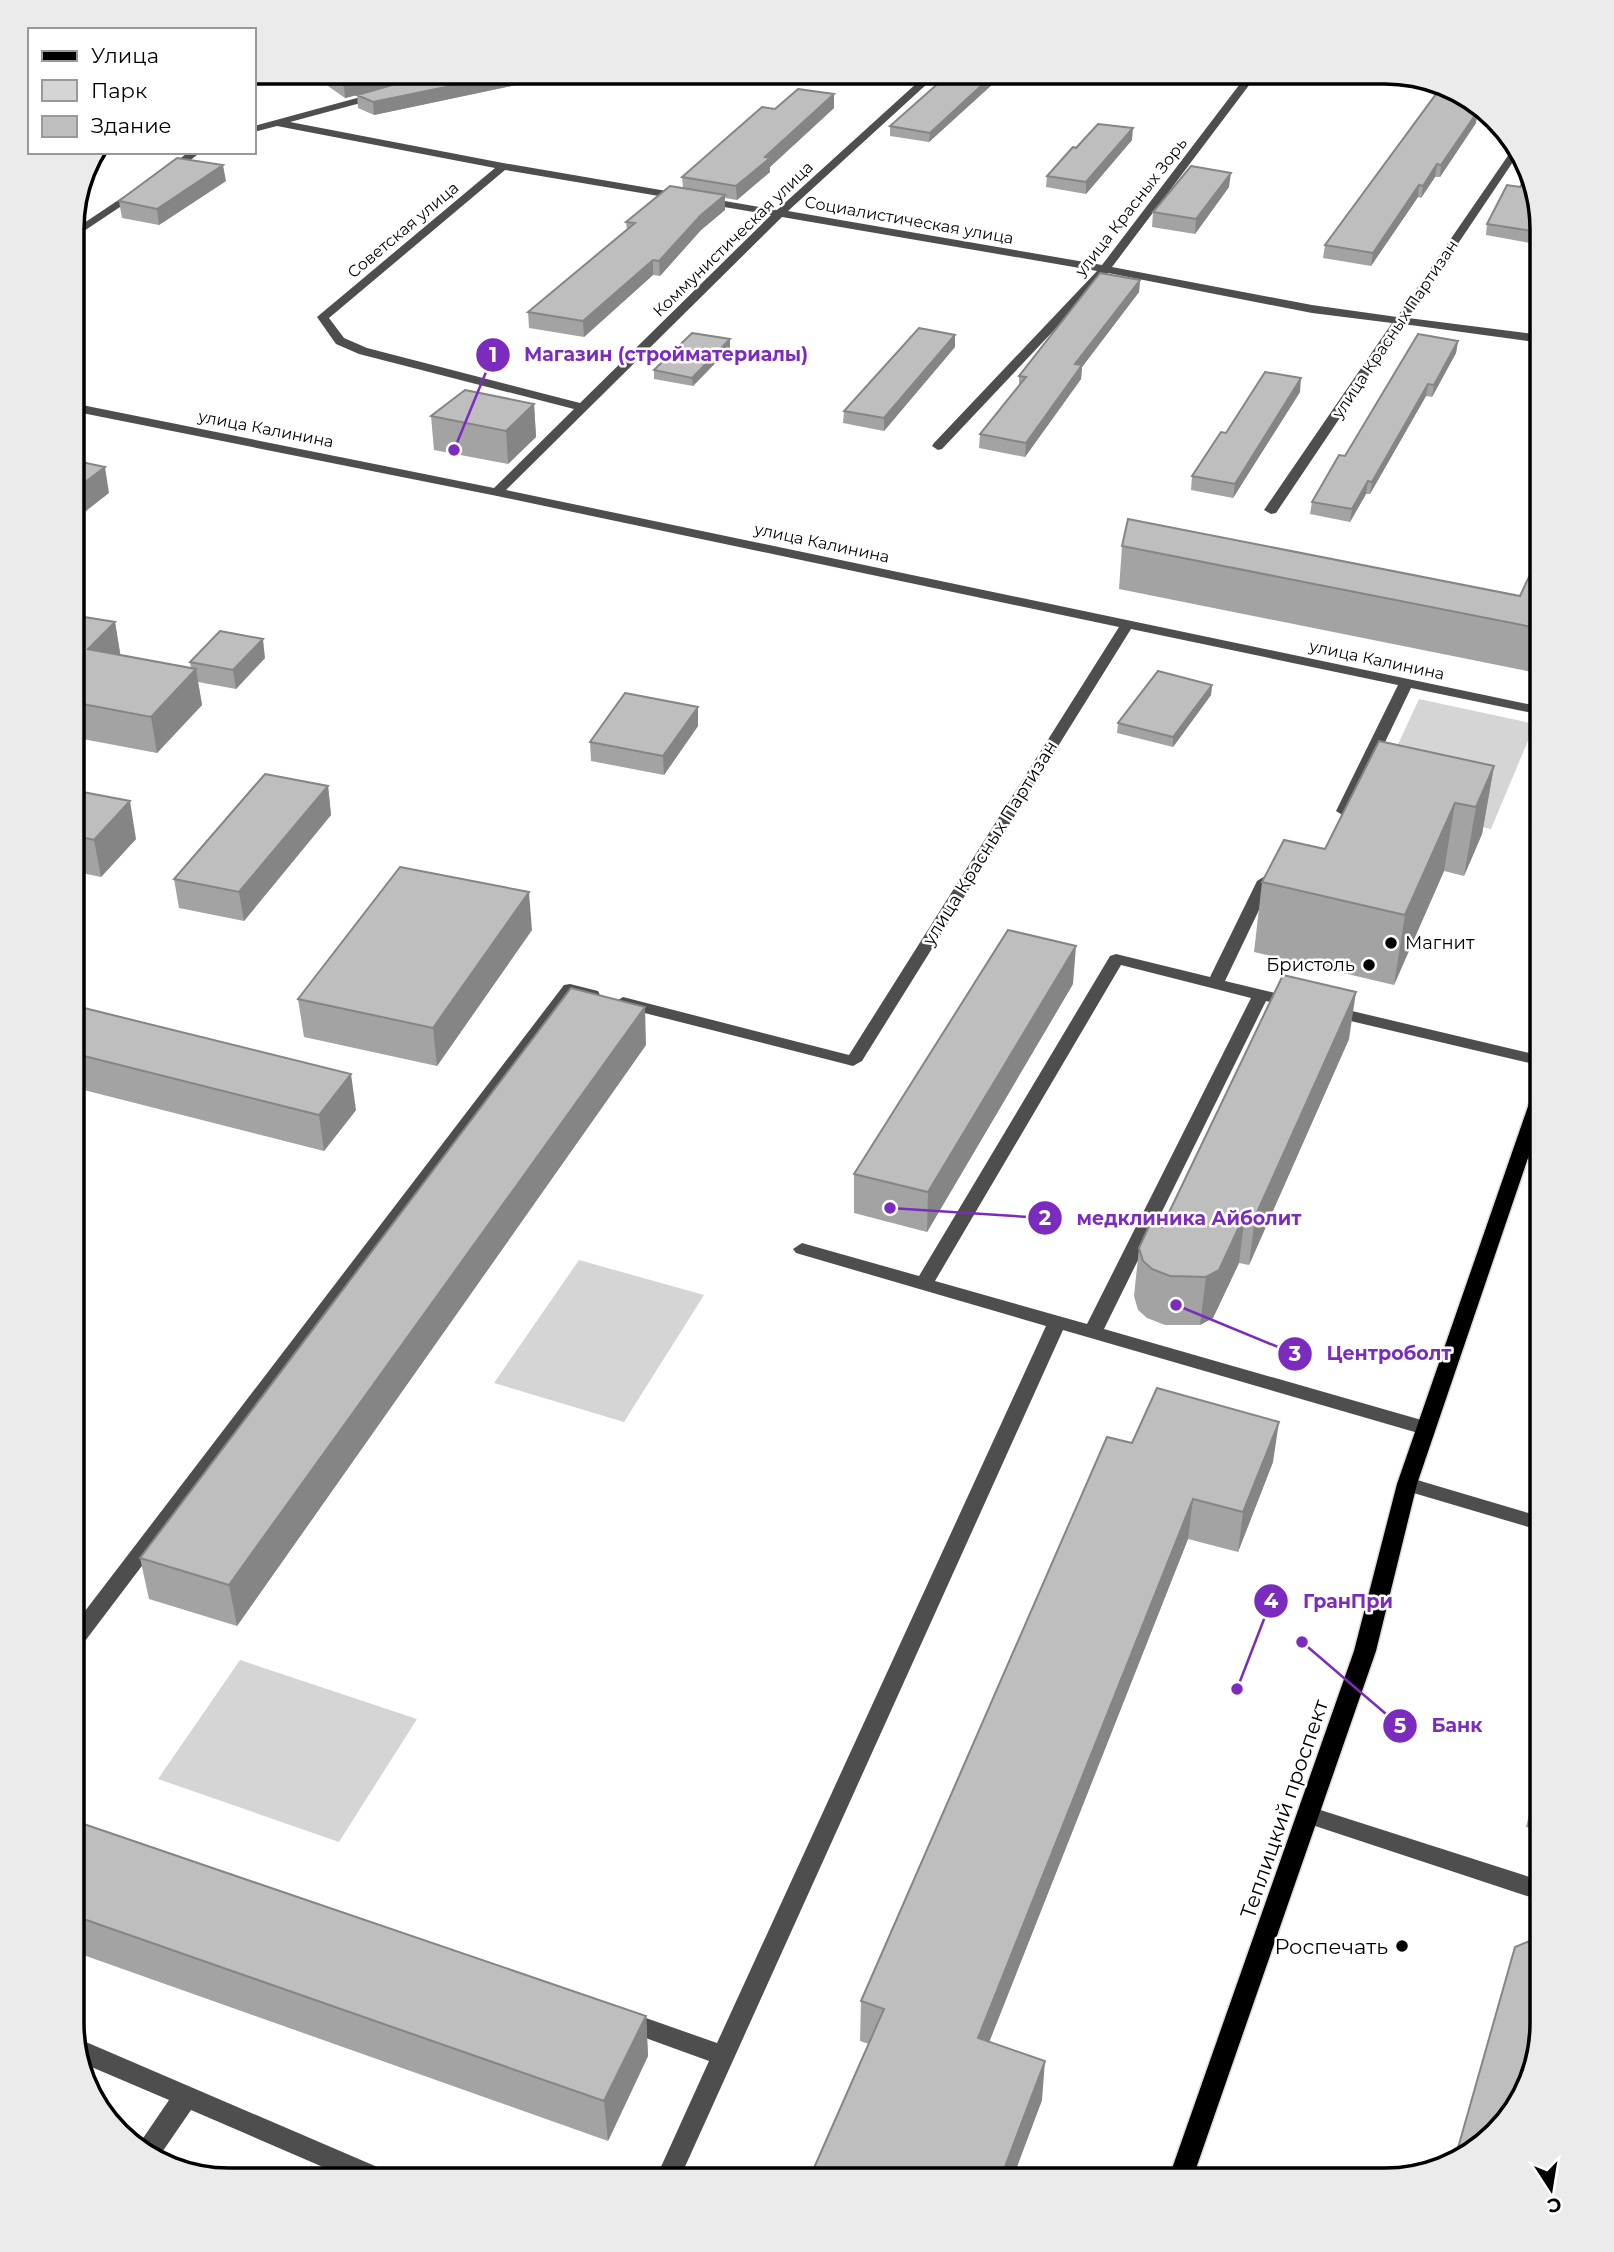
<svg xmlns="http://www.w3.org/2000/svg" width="1614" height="2252" viewBox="0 0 1614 2252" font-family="Montserrat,sans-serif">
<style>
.green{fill:#d5d5d5}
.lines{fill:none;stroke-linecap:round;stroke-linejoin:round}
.major-casing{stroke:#dbdbdb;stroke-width:3}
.path{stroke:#707070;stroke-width:3.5;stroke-dasharray:2 2.5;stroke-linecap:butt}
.minor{fill:#4e4e4e;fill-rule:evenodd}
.major{fill:#000;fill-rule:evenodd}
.wall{fill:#a3a3a3}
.shaded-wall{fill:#858585}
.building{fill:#bebebe;stroke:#858585;stroke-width:2}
.poi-dot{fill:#000;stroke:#fff;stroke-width:2.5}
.labels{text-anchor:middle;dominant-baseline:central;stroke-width:5;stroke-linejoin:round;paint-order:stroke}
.far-street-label{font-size:16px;fill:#000;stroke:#fff}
.street-label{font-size:18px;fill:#000;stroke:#fff}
.poi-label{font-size:18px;fill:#000;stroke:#fff;text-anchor:start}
.near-street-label{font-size:21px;fill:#000;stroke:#fff}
.near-poi-label{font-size:21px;fill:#000;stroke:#fff;text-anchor:end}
.rim{fill:none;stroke:#000;stroke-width:3.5}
.leader{fill:none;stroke:#7b2cbf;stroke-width:2.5}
.callout-dot{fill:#7b2cbf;stroke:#fff;stroke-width:2.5}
.mark-label{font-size:21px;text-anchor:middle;font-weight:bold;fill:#fff}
.callout-label{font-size:19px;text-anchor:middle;font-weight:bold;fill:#7b2cbf;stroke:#fff;stroke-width:5;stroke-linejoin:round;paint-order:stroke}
</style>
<rect width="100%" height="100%" fill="#fff"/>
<path class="green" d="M 1419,699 L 1535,724 L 1491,829 L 1371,803 Z
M 579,1260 L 704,1295 L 624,1422 L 494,1383 Z
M 240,1660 L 417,1719 L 339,1842 L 158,1779 Z"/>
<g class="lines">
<g class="major-casing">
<path id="major" d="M 1542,1087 L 1542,1117 L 1417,1484 L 1376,1651 L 1192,2180 L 1168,2180 L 1354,1651 L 1397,1484 L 1533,1092 Z"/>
</g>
<path class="path" d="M 1530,830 L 1542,801"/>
<path class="minor" d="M 929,72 L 940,72 L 788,211 L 1102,265 L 1249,72 L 1259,72 L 1112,267 L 1312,305 L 1397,317 L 1516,144 L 1521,150 L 1408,318 L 1542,335 L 1542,343 L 1403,324 L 1276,513 L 1271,514 L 1264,510 L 1392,323 L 1312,313 L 1108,273 L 942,449 L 938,450 L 932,446 L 934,443 L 1097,271 L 782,217 L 506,490 L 1542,707 L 1542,715 L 1411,688 L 1352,811 L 1344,816 L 1336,811 L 1398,685 L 1131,629 L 862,1061 L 853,1066 L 617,1006 L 615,1002 L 623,997 L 849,1055 L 1119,627 L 497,496 L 72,411 L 72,403 L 494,488 L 574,409 L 359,354 L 336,344 L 317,317 L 495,168 L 277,126 L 254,132 L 254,126 L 379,92 L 384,95 L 383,97 L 290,122 L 503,163 L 777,210 ZM 505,170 L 771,215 L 580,403 L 367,348 L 344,338 L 329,318 Z
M 189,152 L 201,152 L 172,174 L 164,174 L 164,170 Z
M 135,189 L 144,191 L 72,239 L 72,231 Z
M 1265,876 L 1285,881 L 1287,884 L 1279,889 L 1270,887 L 1225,981 L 1300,999 L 1302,1003 L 1294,1008 L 1266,1001 L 1104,1329 L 1432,1423 L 1435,1428 L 1432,1433 L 1425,1435 L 1063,1330 L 679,2180 L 655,2180 L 709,2061 L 618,2028 L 614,2021 L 618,2014 L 626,2011 L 717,2043 L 1046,1326 L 796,1253 L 793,1249 L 802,1243 L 919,1276 L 1110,956 L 1116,954 L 1210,977 L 1257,881 ZM 1121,965 L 1251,998 L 1087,1324 L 935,1281 Z
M 570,984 L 598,991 L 600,995 L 592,1000 L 574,995 L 79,1649 L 72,1651 L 72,1628 L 564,985 Z
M 1331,1006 L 1542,1056 L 1542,1066 L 1325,1015 L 1323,1011 L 1325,1007 Z
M 1407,1477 L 1542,1517 L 1542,1531 L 1400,1489 L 1397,1484 L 1400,1479 Z
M 1308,1806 L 1542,1881 L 1542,1901 L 1300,1821 L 1297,1815 L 1300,1809 Z
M 79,2039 L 389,2172 L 392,2180 L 353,2180 L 191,2110 L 156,2161 L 150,2159 L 137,2147 L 169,2100 L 82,2063 L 76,2040 Z"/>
<use href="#major" class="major"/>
</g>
<path class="wall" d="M 308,72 L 564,72 L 564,75 L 374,115 L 358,108 L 357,95 L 345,98 Z
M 951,72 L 1009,72 L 998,83 L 995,82 L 929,142 L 890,136 L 890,126 Z
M 834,108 L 770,167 L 770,172 L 737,200 L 725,198 L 725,210 L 701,230 L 660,276 L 653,275 L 584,337 L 529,328 L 528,312 L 627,230 L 626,222 L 683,188 L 682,177 L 775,109 Z
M 1475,111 L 1476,123 L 1440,177 L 1435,177 L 1421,198 L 1418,197 L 1371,266 L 1323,258 L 1325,245 Z
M 1132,140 L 1086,194 L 1046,187 L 1047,176 L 1076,148 Z
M 1528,175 L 1541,225 L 1530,243 L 1486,235 L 1487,224 L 1520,187 Z
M 226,181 L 159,225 L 122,218 L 119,201 Z
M 1229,187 L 1195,234 L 1152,227 L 1153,212 Z
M 1140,280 L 1139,292 L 1082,367 L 1081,379 L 1025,457 L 979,448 L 980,434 L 1019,385 L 1019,376 Z
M 1458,341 L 1456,353 L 1432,397 L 1426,396 L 1370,494 L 1366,494 L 1350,522 L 1310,514 L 1312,502 L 1345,456 Z
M 955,347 L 884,431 L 843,423 L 844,411 Z
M 730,348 L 693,386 L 654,379 L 654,370 Z
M 1300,392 L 1233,498 L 1191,490 L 1192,476 Z
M 534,404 L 536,437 L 508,464 L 434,450 L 431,416 Z
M 1122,546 L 1520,596 L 1542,549 L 1542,674 L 1119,589 Z
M 72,615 L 115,622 L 120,655 L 191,668 L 190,662 L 265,658 L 236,689 L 198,682 L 202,705 L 157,753 L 72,737 Z
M 1212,685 L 1211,695 L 1173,747 L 1117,733 L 1118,723 Z
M 698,726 L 664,775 L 591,761 L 590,742 Z
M 1494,766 L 1482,834 L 1464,876 L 1444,871 L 1394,985 L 1254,952 L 1262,882 L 1325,849 Z
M 328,786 L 331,815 L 244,921 L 179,908 L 174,879 Z
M 72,790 L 136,839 L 101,877 L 72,871 Z
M 532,930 L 437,1066 L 304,1037 L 298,999 Z
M 1073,984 L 927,1232 L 854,1213 L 854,1174 Z
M 72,1005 L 356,1110 L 324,1151 L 72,1087 Z
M 1349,1039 L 1249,1265 L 1239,1263 L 1213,1318 L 1200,1325 L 1165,1325 L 1147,1318 L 1138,1310 L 1134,1296 L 1139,1248 L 1162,1227 Z
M 646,1045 L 237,1626 L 149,1599 L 140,1558 Z
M 1132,1443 L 1273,1462 L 1238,1552 L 1188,1539 L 989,2042 L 1042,2100 L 1012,2180 L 810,2180 L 810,2177 L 869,2044 L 860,2041 L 861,2001 Z
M 1542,1764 L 1542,1832 L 1526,1827 Z
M 72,1820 L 646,2016 L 648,2056 L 608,2141 L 72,1951 Z"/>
<path class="shaded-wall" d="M 403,72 L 453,72 L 345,98 L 344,86 Z
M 519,72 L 564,72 L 564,75 L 374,115 L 373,102 Z
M 1000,72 L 1009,72 L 998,83 L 998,74 Z
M 995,73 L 995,82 L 929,142 L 930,133 Z
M 834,94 L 834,108 L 770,167 L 770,172 L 737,200 L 736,186 L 765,157 Z
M 1474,103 L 1478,107 L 1468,122 L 1470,110 Z
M 1478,111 L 1476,123 L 1440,177 L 1441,165 Z
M 1133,128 L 1132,140 L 1086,194 L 1086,182 Z
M 1437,164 L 1435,177 L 1421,198 L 1423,186 Z
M 223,165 L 226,181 L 159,225 L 157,209 Z
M 1231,173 L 1229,187 L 1195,234 L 1196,219 Z
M 1419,185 L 1418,197 L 1371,266 L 1373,253 Z
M 725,195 L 725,210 L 701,230 L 660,276 L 659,261 L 701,215 Z
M 1540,219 L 1541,225 L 1530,243 L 1532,231 Z
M 653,260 L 653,275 L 584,337 L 583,321 Z
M 1140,280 L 1139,292 L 1082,367 L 1081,379 L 1025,457 L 1026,443 L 1075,364 Z
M 955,335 L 955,347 L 884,431 L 884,418 Z
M 730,339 L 730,348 L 693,386 L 692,378 Z
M 1458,341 L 1456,353 L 1432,397 L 1434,385 Z
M 1301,378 L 1300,392 L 1233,498 L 1235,484 Z
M 1428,384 L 1426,396 L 1370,494 L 1372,482 Z
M 534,404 L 536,437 L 508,464 L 506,431 Z
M 105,467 L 109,493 L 72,522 L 72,492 Z
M 1368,481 L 1366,494 L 1350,522 L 1352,509 Z
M 115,622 L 121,658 L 88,649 Z
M 263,639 L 265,658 L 236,689 L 233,670 Z
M 196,669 L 202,705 L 157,753 L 151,717 Z
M 1212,685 L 1211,695 L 1173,747 L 1173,737 Z
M 698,707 L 698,726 L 664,775 L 663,756 Z
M 1494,766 L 1482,834 L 1464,876 L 1476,807 Z
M 328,786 L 331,815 L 244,921 L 239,892 Z
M 130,801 L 136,839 L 101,877 L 94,840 Z
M 1455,803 L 1444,871 L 1394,985 L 1405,915 Z
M 529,892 L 532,930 L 437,1066 L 433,1028 Z
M 1076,946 L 1073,984 L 927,1232 L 928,1192 Z
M 1356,992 L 1349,1039 L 1249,1265 L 1255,1217 Z
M 645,1007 L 646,1045 L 237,1626 L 229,1585 Z
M 351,1074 L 356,1110 L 324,1151 L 319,1115 Z
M 1245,1214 L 1239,1263 L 1213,1318 L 1200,1325 L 1206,1277 Z
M 1279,1422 L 1273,1462 L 1238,1552 L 1243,1512 Z
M 1193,1499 L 1188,1539 L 975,2078 L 978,2038 Z
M 646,2016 L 648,2056 L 608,2141 L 604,2101 Z
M 1045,2061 L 1042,2100 L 1012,2180 L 1000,2180 Z"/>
<path class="building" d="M 323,72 L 403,72 L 344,86 Z
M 438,72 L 519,72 L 373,102 L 357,95 Z
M 951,72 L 1000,72 L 998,74 L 995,73 L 930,133 L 890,126 Z
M 1442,86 L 1464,93 L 1474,103 L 1470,110 L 1478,111 L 1441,165 L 1437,164 L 1423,186 L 1419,185 L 1373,253 L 1325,245 Z
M 798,89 L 834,94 L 765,157 L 770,158 L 736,186 L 682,177 L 762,107 L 775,109 Z
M 1098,124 L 1133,128 L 1086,182 L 1047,176 L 1073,147 L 1076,148 Z
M 177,158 L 223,165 L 157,209 L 119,201 Z
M 1191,166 L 1231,173 L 1196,219 L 1153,212 Z
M 1528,175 L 1540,219 L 1532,231 L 1487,224 L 1507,185 L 1520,187 Z
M 670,186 L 725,195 L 701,215 L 659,261 L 653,260 L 583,321 L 528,312 L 635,223 L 626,222 Z
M 1100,273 L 1140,280 L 1075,364 L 1082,365 L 1026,443 L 980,434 L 1026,377 L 1019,376 Z
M 919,328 L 955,335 L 884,418 L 844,411 Z
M 692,333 L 730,339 L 692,378 L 654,370 Z
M 1418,334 L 1458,341 L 1434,385 L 1428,384 L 1372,482 L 1368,481 L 1352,509 L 1312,502 L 1339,455 L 1345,456 Z
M 1265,372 L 1301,378 L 1235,484 L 1192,476 L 1221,432 L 1226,433 Z
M 465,390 L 534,404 L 506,431 L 431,416 Z
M 72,460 L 105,467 L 72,492 Z
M 1128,519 L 1520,596 L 1542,549 L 1542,629 L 1122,546 Z
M 72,615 L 115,622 L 88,649 L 196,669 L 151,717 L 72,702 Z
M 220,631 L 263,639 L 233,670 L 190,662 Z
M 1158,671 L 1212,685 L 1173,737 L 1118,723 Z
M 625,693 L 698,707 L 663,756 L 590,742 Z
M 1379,741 L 1494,766 L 1476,807 L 1455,803 L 1405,915 L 1262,882 L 1284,840 L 1325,849 Z
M 265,774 L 328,786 L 239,892 L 174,879 Z
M 72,790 L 130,801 L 94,840 L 72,835 Z
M 400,867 L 529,892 L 433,1028 L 298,999 Z
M 1008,930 L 1076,946 L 928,1192 L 854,1174 Z
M 1283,975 L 1356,992 L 1255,1217 L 1245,1214 L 1219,1270 L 1206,1277 L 1170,1276 L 1152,1269 L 1143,1261 L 1139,1248 L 1150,1224 L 1162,1227 Z
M 571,988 L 645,1007 L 229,1585 L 140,1558 Z
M 72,1005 L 351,1074 L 319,1115 L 72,1053 Z
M 1157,1388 L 1279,1422 L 1243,1512 L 1193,1499 L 978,2038 L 1045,2061 L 1000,2180 L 818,2180 L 810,2177 L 884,2009 L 861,2001 L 1107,1437 L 1132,1443 Z
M 1542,1764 L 1542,1788 L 1536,1786 Z
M 72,1820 L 646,2016 L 604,2101 L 72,1915 Z
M 1542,1936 L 1542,2024 L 1521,2101 L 1464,2159 L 1454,2162 L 1515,1947 Z"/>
<g class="poi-dot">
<circle cx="1391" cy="943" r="7"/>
<circle cx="1369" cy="965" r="7"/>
<circle cx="1402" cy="1946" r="7"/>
</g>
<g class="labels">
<g class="far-street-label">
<text transform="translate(1131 207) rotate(-52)">улица Красных Зорь</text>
<text transform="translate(909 220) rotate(10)">Социалистическая улица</text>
<text transform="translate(403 230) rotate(-40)">Советская улица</text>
<text transform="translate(733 239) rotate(-44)">Коммунистическая улица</text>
<text transform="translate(1395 329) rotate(-56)">улица Красных Партизан</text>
<text transform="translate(266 429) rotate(11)">улица Калинина</text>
<text transform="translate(822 543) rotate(12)">улица Калинина</text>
<text transform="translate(1377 660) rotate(12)">улица Калинина</text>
</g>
<g class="street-label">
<text transform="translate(990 843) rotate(-58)">улица Красных Партизан</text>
</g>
<g class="poi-label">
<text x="1405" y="943">Магнит</text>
<text x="1355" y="965" text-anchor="end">Бристоль</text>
</g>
<g class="near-street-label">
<text transform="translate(1284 1809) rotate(-71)">Теплицкий проспект</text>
</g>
<g class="near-poi-label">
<text x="1388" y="1946">Роспечать</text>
</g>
</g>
<path d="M0 0H1614V2252H0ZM229 84H1385A145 145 0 0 1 1530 229V2023A145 145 0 0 1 1385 2168H229A145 145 0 0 1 84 2023V229A145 145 0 0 1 229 84Z" fill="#ebebeb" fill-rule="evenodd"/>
<path class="rim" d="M229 84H1385A145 145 0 0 1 1530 229V2023A145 145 0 0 1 1385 2168H229A145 145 0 0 1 84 2023V229A145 145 0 0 1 229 84Z"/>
<path class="leader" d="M454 450L493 355M890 1208L1045 1218M1176 1305L1295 1354M1237 1689L1271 1601M1302 1642L1400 1726"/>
<g class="callout-dot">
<circle cx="454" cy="450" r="7"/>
<circle cx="890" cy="1208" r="7"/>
<circle cx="1176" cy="1305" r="7"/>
<circle cx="1237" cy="1689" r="7"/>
<circle cx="1302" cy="1642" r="7"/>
<circle cx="493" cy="355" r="18"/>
<circle cx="1045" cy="1218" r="18"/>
<circle cx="1295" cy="1354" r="18"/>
<circle cx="1271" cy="1601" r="18"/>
<circle cx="1400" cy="1726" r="18"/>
</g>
<g class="mark-label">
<text x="493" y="362">1</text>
<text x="1045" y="1225">2</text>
<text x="1295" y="1361">3</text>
<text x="1271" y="1608">4</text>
<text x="1400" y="1733">5</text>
</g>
<g class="callout-label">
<text x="666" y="361">Магазин (стройматериалы)</text>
<text x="1189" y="1225">медклиника Айболит</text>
<text x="1389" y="1360">Центроболт</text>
<text x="1348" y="1608">ГранПри</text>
<text x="1457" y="1732">Банк</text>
</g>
<rect x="28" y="28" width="228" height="126" fill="#ffffff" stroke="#999999" stroke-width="2"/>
<rect x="42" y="51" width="35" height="10" fill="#000000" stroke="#999999" stroke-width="2"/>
<text x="91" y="63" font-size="21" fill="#000000">Улица</text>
<rect x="42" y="80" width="35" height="21" fill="#d5d5d5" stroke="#999999" stroke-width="2"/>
<text x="91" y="98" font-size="21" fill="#000000">Парк</text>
<rect x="42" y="116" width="35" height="21" fill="#bebebe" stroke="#999999" stroke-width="2"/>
<text x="91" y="133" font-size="21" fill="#000000">Здание</text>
<g transform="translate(1551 2189) rotate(168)" stroke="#ffffff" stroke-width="5" paint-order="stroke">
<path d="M0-5L12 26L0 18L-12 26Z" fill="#000000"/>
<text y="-10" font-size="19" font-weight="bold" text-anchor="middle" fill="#000000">С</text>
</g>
</svg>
